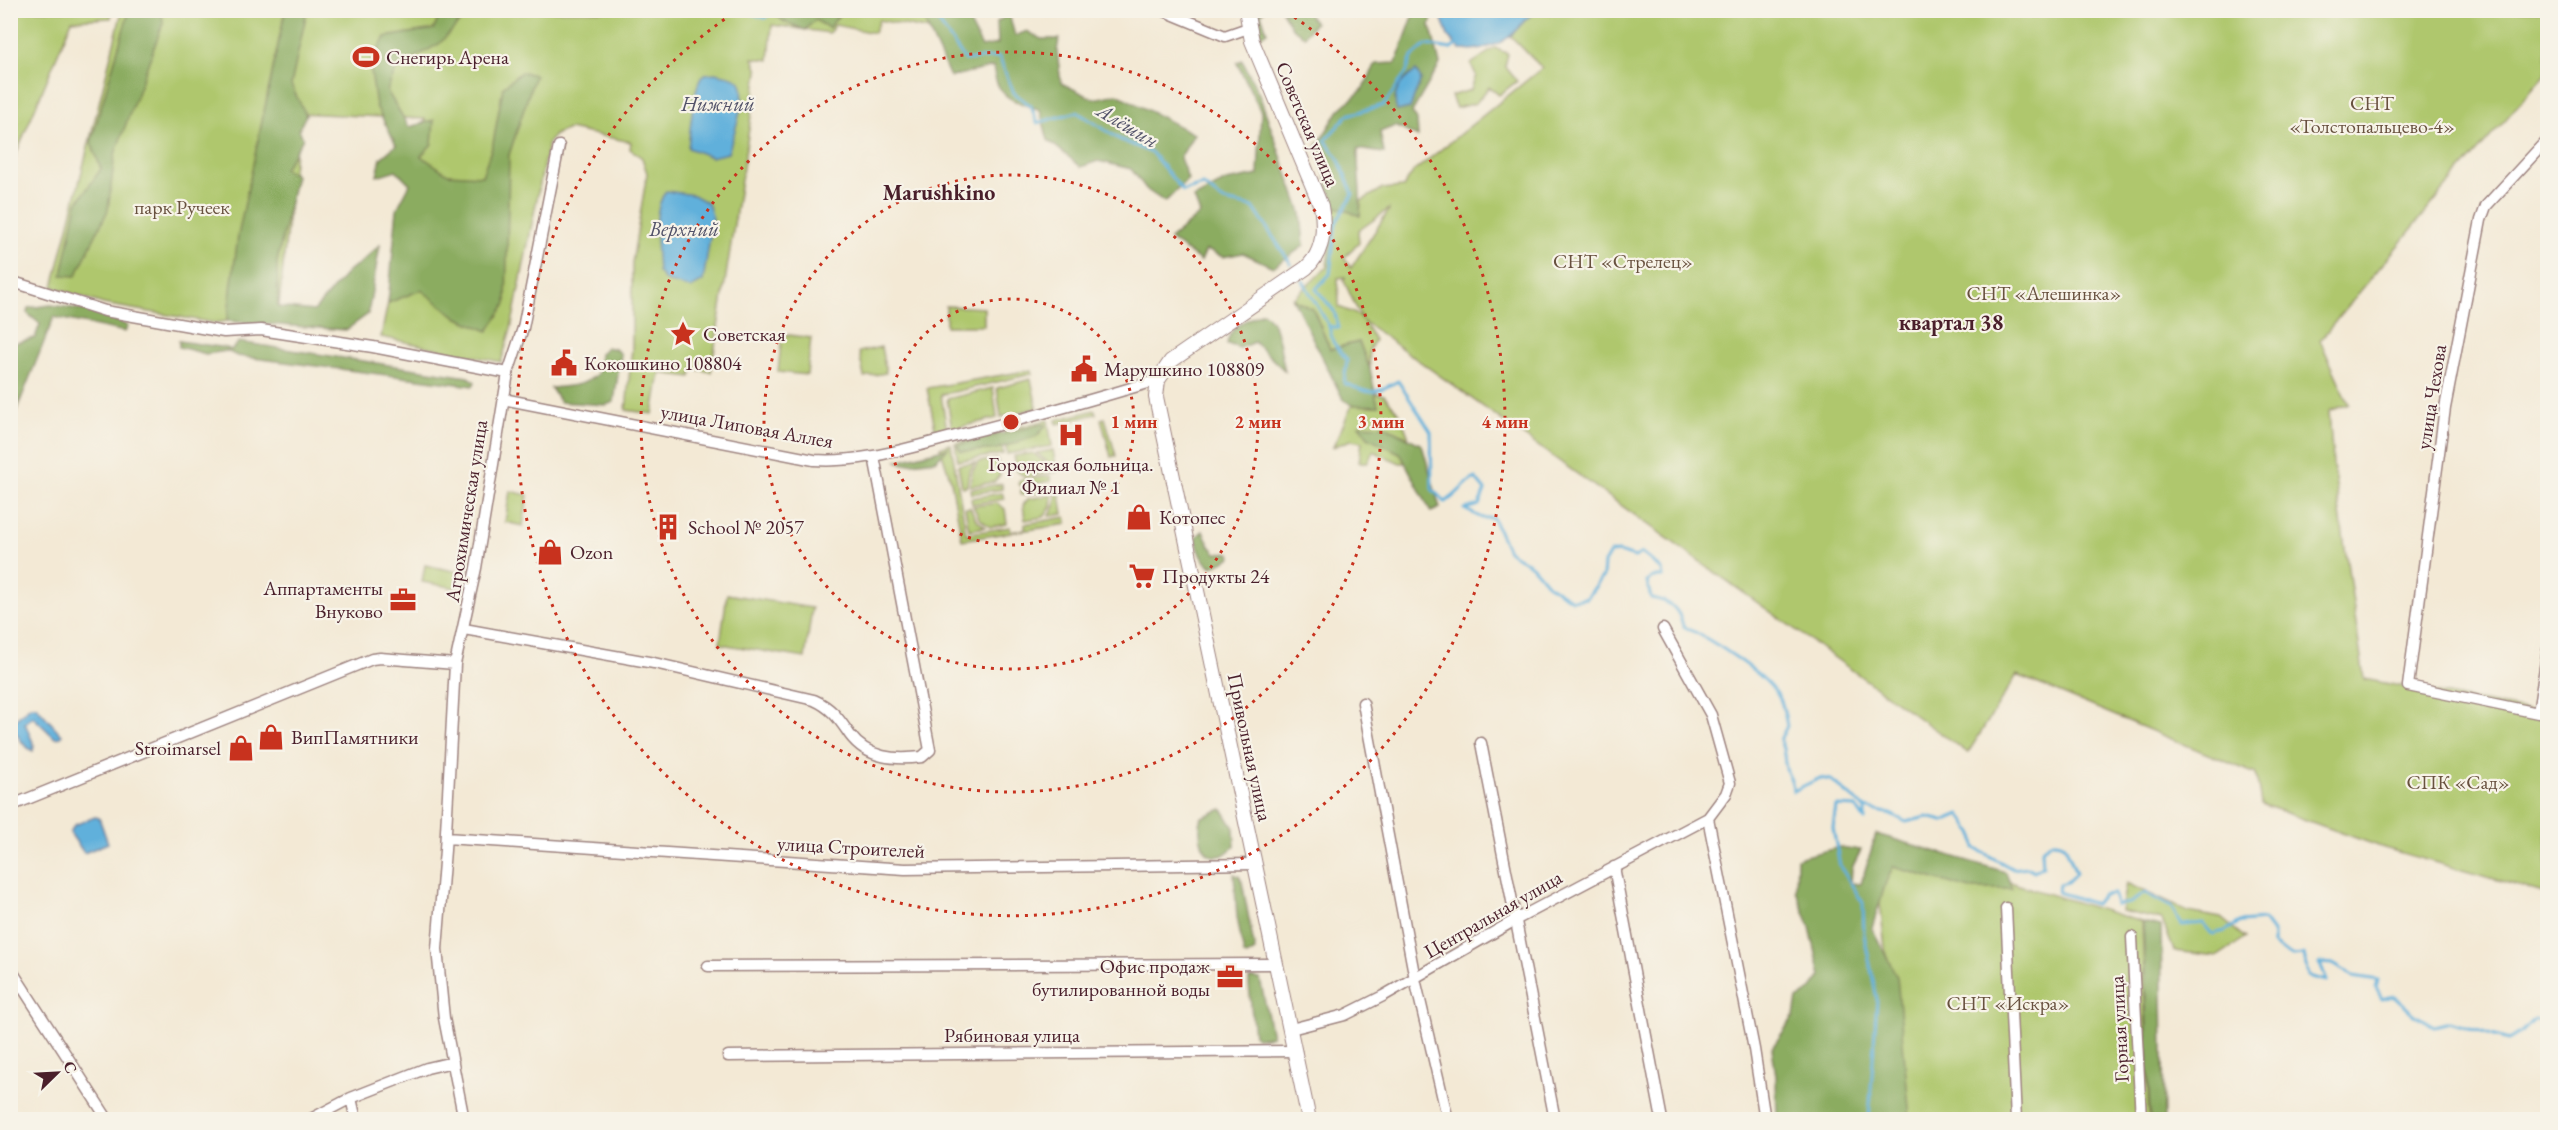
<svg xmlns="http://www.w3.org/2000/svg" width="2558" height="1130" viewBox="0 0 2558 1130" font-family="'EB Garamond',serif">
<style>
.green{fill:#afc76d;stroke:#7c734c;stroke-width:1.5;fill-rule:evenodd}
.forest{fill:#8bac60;stroke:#6a6646;stroke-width:1.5}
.water{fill:#61b0db;stroke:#566883;stroke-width:1.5}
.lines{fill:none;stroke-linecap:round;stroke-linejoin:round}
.stream{stroke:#61b0db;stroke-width:3}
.minor-casing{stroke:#9e8480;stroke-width:13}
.tertiary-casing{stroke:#9e8480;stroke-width:16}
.minor{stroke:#fff;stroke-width:10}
.tertiary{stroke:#fff;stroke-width:14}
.ring{fill:none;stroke:#c8321e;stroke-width:3;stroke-dasharray:3 6}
.labels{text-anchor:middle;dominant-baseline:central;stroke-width:4.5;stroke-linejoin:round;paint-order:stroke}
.poi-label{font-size:20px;fill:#4a1f2b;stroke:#f7f3e8;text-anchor:start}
.park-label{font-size:20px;fill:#68513f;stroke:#f7f3e8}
.street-label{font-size:20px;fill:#4a1f2b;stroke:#f7f3e8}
.water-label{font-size:21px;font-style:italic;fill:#525269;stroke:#f7f3e8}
.quarter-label{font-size:22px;font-weight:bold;fill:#4a1f2b;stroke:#f7f3e8}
.centre{fill:#c8321e;stroke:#f7f3e8;stroke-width:3}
.ring-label{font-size:18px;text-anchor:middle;font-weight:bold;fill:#c8321e;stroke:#f7f3e8;stroke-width:4.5;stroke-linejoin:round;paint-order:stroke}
</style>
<rect width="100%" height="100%" fill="#f7f3e8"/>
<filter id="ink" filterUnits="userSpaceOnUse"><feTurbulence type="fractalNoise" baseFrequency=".0167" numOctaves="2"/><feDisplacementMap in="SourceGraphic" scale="12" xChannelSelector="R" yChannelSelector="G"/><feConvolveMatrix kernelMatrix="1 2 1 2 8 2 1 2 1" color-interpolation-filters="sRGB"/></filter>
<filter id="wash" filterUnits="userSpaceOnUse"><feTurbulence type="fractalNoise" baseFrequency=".008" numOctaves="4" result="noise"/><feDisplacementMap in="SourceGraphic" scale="24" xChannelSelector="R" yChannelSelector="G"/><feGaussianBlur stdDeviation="1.35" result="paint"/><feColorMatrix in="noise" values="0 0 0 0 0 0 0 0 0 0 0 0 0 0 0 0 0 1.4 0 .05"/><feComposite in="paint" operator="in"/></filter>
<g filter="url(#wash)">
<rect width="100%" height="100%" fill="#f3e9d5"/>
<path class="green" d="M 11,10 L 112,11 L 111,18 L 72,20 L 11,166 Z
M 122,11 L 932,11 L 930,30 L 879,20 L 874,33 L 835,25 L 829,33 L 772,25 L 769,60 L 753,58 L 758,71 L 711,372 L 693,369 L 691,377 L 660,373 L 653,414 L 626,410 L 632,348 L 632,263 L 647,173 L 642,158 L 630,149 L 631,142 L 569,129 L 556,134 L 548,143 L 511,329 L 501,362 L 381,337 L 425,119 L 299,113 L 277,324 L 227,321 L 215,323 L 103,304 L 53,287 Z
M 1486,11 L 2547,11 L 2547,72 L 2443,191 L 2320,340 L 2349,404 L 2329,411 L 2333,465 L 2364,679 L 2547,714 L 2547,894 L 2384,848 L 2261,804 L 2256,774 L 2017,675 L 1968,753 L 1363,321 L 1375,340 L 1369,350 L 1370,369 L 1359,342 L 1330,349 L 1313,309 L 1293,299 L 1327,267 L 1334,206 L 1360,216 L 1361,201 L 1382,189 L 1403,187 L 1413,172 L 1542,68 ZM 1389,209 L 1389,210 L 1351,268 L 1344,258 L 1359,243 L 1358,231 ZM 1345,277 L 1344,281 L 1362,320 L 1358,315 L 1339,307 L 1338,278 Z
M 1495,48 L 1508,54 L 1505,66 L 1517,81 L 1499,95 L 1489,87 L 1476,103 L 1456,108 L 1451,96 L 1471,90 L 1476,75 L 1471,64 Z
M 946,306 L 984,308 L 984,326 L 946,326 Z
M 782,334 L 811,338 L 807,375 L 778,372 Z
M 881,347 L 886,373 L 864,377 L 859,352 Z
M 1032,370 L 1032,374 L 941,395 L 947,430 L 936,433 L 927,388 Z
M 1031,379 L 1037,408 L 1001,417 L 997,388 Z
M 993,388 L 997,418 L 952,429 L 947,399 Z
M 1375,393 L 1384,395 L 1400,415 L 1409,438 L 1385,426 L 1368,437 L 1400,453 L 1405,463 L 1400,463 L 1373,451 L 1368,462 L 1359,462 L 1362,442 L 1351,440 L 1333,447 L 1352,405 L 1378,406 Z
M 1095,410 L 1096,414 L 1057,424 L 1056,420 Z
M 1105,418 L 1116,456 L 1111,457 L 1101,419 Z
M 1048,420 L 1052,446 L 1007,454 L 1004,431 Z
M 1000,432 L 1003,454 L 958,461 L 955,443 Z
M 951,444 L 966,534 L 1010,527 L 1011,532 L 1025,529 L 1025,524 L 1066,517 L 1067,524 L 962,540 L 951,481 L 940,447 Z
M 1053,450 L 1057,472 L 1053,473 L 1046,461 L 1037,453 Z
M 1033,453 L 1043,461 L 1050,473 L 1025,477 L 1017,471 L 1014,456 Z
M 997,459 L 1000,475 L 994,482 L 970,486 L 972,472 L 978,462 Z
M 975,462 L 969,472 L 967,486 L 962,487 L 958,465 Z
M 1050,476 L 1051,481 L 1021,486 L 1018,483 L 1020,480 Z
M 1002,484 L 1002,489 L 971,494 L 970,489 Z
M 1051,486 L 1052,491 L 1021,495 L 1021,490 Z
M 510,491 L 528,495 L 523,526 L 505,522 Z
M 1002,493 L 1005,499 L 972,504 L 971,498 Z
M 1060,493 L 1063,514 L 1049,516 L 1055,506 L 1056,494 Z
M 1052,495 L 1051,507 L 1044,517 L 1025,520 L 1023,505 L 1028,499 Z
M 997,503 L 1005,509 L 1007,524 L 990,527 L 979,518 L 973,506 Z
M 970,507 L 976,519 L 985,527 L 969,530 L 965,508 Z
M 425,565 L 459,572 L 456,588 L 422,582 Z
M 727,594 L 812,608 L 805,658 L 720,644 Z
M 1873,841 L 2142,922 L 2149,1119 L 1904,1119 Z
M 2126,883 L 2188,912 L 2221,918 L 2245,938 L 2218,956 L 2174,951 L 2162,920 L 2121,911 Z"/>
<path class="forest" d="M 129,11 L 162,11 L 163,23 L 115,154 L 108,210 L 76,276 L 62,275 L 77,203 L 101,169 L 91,142 Z
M 285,11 L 307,11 L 291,85 L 306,115 L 299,129 L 303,139 L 284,169 L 296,175 L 277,262 L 278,307 L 314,311 L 350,269 L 359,264 L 380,245 L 368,314 L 346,330 L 227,321 L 238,236 Z
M 441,11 L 462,11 L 461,21 L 439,44 L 397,67 L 387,91 L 409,127 L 434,120 L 432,144 L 421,156 L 448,174 L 482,176 L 493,144 L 503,87 L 521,72 L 535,75 L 509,155 L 506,304 L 488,331 L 458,318 L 421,290 L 388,303 L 397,209 L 410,184 L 396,170 L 377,176 L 381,158 L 396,145 L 376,106 L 370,64 L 385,37 L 434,29 Z
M 772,11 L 842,11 L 829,28 L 815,20 L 805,30 L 783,21 Z
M 920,11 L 944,11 L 946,18 L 969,22 L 982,47 L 998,44 L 997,22 L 1009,14 L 1015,36 L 1027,31 L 1041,39 L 1059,39 L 1057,51 L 1061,83 L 1094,99 L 1117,94 L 1194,134 L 1180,158 L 1188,179 L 1165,202 L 1147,190 L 1131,169 L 1098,161 L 1081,167 L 1048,140 L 1040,110 C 1012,100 997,99 993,67 L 950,77 Z
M 1257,11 L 1264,11 L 1261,14 L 1267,32 L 1260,37 Z
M 1282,11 L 1306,11 L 1315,23 L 1304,36 L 1292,28 Z
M 1415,11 L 1434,11 L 1430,25 L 1440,64 L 1412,112 L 1417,120 L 1418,137 L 1395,126 L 1380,132 L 1384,153 L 1358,149 C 1357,173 1362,192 1360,216 L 1334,206 L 1317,146 L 1339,110 L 1362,90 L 1376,64 L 1396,63 Z
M 1242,60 L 1259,94 L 1301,213 L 1304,246 L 1273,267 L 1243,253 L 1223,257 L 1206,250 L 1201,261 L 1170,239 L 1200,214 L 1194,198 L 1226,181 L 1258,175 L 1261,112 L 1237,63 Z
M 1293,299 L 1313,309 L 1330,349 L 1359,342 L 1370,369 L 1378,406 L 1352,405 L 1343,399 Z
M 51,305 L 99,312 L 128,326 L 125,332 L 54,317 L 11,424 L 11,344 L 35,338 L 40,324 L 27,313 L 28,308 Z
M 1263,312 C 1280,324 1280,353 1285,371 L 1254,342 L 1240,348 L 1227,344 C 1230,325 1247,320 1263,312 Z
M 179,341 L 227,348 L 231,350 L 239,342 L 468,377 L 475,382 L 473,386 L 237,356 L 227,351 L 206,354 L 179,347 Z
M 606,347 L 615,349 L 621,354 L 614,402 L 606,405 L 560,402 L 551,388 C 569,386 584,387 598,373 L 600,354 Z
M 1043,424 L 1046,425 L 1037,436 L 994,450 L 961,451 L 957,445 Z
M 1359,425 L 1385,426 L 1422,445 L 1440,508 L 1431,512 L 1400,453 L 1368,437 Z
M 948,448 L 936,460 L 903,464 L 897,461 Z
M 1203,531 L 1210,546 L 1216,553 L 1231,553 L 1232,557 L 1212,567 C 1201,559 1198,550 1196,537 Z
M 1222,809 L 1234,828 L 1235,846 C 1231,849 1227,853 1223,855 C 1202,863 1196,832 1202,817 Z
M 1876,834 L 2006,872 L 2012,889 L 1970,889 L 1893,867 L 1886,882 L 1872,928 L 1897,977 L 1910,1119 L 1777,1119 L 1776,1076 L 1772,1048 L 1794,1016 L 1797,999 L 1811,990 L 1821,976 L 1810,927 L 1796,891 L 1797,858 L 1840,847 L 1861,850 L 1852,868 L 1851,883 L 1861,884 Z
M 1234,874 L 1239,876 L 1242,882 L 1255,951 L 1247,956 L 1244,955 L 1237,917 Z
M 2143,922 L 2161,926 L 2164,1119 L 2150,1119 Z
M 1253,978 L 1260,979 L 1272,1036 L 1256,1038 L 1254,1036 L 1249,985 L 1249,979 Z"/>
<path class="water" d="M 1442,10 L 1537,10 L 1537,11 C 1525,17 1520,28 1510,36 C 1497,47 1476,51 1460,50 L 1448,36 L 1440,13 Z
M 1416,71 L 1421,79 L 1410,108 L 1397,111 C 1391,92 1400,81 1416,71 Z
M 715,73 C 722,75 732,75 738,80 C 751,89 732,139 728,153 L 711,157 L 688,148 C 690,135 693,79 705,74 C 706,74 714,73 715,73 Z
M 666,191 L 694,195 L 708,203 L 713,219 L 703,281 L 691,288 L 666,281 L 658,272 C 657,248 651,211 666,191 Z
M 30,706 L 36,706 L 62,735 L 61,737 L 55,738 L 33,717 L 25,723 L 34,745 L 33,751 C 23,746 14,733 13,722 Z
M 95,817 L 99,818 L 108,843 L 84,853 L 70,833 L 74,825 Z"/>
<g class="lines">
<path class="stream" d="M 742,10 L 765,18 L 773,10
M 930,10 L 965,60 L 999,57 L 1014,93 L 1031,106 L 1037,123 L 1077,112 L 1119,139 L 1152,153 L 1183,191 L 1203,185 L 1224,201 L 1253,207 L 1291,264
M 1303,281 L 1329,326 L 1333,342 L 1347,360 L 1344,383 C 1372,394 1370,396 1398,381 L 1431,432 L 1432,489 L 1445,502 C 1458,495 1462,485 1475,478 L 1485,490 L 1479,505 L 1464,509 L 1482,518 L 1493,518 L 1508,551 L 1532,566 L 1548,585 L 1572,600 L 1587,598 L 1603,576 L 1604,563 L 1610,553 L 1619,552 L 1635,557 L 1642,553 L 1662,570 L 1663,577 L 1652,577 L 1647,582 L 1651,598 C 1670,601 1679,608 1683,626 C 1708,638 1768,674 1780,699 C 1784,707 1785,717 1787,726 L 1780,740 C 1786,753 1783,756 1786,768 C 1788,778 1793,778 1793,791 L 1820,778 L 1831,780 L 1865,808 L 1891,814 L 1906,822 L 1927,817 L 1943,821 L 1960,814 L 1973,834 L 1975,848 L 2013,869 L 2027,867 L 2034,871 L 2043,866 L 2042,850 C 2050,841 2055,840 2065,845 L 2076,873 L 2067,882 L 2059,884 L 2058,892 L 2095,904 L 2102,895 L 2114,894 L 2116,905 L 2130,903 L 2145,893 L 2171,907 L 2182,925 L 2203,923 L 2212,934 L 2225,931 L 2240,922 L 2264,920 L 2273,932 L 2273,944 L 2292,956 L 2304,955 L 2308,976 L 2327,981 L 2320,963 L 2333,964 L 2353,976 L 2378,980 L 2376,988 L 2382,999 L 2393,996 L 2415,1015 L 2434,1026 L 2450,1022 L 2508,1040 L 2522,1032 L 2535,1019 L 2548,1025
M 1329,326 L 1339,328 L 1334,311 L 1316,289 L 1330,274 L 1336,223 L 1353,194 L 1338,158 L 1325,140 L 1348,115 L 1384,105 L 1406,73 L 1412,57 L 1426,45 L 1451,49 L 1459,43
M 1865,808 L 1865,820 L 1856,807 L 1836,806 L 1833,828 L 1840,866 L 1863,903 L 1864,935 L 1877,999 L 1869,1120"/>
</g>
</g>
<g filter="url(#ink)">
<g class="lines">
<g class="minor-casing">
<path id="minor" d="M 1162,10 L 1225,36 L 1248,28
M 2548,139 L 2486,206 L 2481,220 L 2445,408 L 2408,686 L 2538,713 L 2548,648
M 10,281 L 105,311 L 224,332 L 261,330 L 373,347 L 508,373
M 503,399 L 814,460 C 859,463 901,450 944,439 C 1013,422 1081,403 1148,383 L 1158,382
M 464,629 L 654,663 L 814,700 C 832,708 839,719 850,735 C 868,759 895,760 922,757 L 930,750 L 874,456
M 1363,703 L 1415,979 L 1448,1120
M 1481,743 L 1555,1120
M 10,806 L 372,659 L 380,658 L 455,664
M 1708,818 L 1754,1049 L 1765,1120
M 446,838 L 905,869 L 1254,864
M 1614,867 L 1662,1120
M 2006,908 L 2016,1120
M 2132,937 L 2141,1120
M 708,966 L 1277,964
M 10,968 L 108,1120
M 1291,1029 L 1345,1015 L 1383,996 L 1517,919 L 1708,818 L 1726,794 L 1730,783 L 1711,715 L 1663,629
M 728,1056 L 1296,1051
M 309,1120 L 351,1098
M 356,1120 L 351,1098 L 427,1068 L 453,1062
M 464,1120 L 444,1018 L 437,949 L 445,850 L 455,664 L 476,568 L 508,373 L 523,328 L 559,146"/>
</g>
<g class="tertiary-casing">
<path id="tertiary" d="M 1246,10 L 1252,41 L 1321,206 C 1325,228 1324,252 1306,268 L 1171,361 L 1158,380 L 1156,397 L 1309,1120"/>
</g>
<use href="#minor" class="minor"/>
<use href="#tertiary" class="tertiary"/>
</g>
</g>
<g class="ring">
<circle cx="1011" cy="422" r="123"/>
<circle cx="1011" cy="422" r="247"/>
<circle cx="1011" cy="422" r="370"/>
<path d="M1287 12A494 494 0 1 1 735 12"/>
</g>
<defs>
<g id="stadium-bare" transform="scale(2.07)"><path d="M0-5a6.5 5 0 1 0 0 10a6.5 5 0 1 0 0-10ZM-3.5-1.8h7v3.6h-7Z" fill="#c8321e" stroke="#f7f3e8" stroke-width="2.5" paint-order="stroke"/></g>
<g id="sight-bare" transform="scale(2.07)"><path d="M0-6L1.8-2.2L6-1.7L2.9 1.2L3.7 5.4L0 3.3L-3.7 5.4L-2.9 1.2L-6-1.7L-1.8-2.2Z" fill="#c8321e" stroke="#f7f3e8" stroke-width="2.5" paint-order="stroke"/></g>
<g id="civic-bare" transform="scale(2.07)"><path d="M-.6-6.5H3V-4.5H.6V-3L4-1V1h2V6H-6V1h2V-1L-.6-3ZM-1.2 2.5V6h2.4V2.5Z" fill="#c8321e" stroke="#f7f3e8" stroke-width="2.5" paint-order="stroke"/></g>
<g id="hospital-bare" transform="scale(2.07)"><path d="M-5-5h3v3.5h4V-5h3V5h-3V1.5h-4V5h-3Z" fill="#c8321e" stroke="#f7f3e8" stroke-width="2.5" paint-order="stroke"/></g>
<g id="shop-bare" transform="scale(2.07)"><path d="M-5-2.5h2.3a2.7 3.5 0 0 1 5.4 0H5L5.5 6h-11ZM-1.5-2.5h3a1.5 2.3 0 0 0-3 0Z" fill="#c8321e" stroke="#f7f3e8" stroke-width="2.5" paint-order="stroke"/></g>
<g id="building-bare" transform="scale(2.07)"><path d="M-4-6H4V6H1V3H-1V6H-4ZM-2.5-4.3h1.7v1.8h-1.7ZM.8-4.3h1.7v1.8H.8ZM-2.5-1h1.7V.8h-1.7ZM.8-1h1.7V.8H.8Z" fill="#c8321e" stroke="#f7f3e8" stroke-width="2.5" paint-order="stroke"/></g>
<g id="supermarket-bare" transform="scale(2.07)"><path d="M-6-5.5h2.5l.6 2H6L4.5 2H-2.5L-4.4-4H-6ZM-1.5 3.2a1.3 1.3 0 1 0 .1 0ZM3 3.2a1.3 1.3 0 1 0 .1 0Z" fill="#c8321e" stroke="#f7f3e8" stroke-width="2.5" paint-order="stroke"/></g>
<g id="office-bare" transform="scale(2.07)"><path d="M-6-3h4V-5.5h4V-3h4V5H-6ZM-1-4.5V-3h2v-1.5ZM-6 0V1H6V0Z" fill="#c8321e" stroke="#f7f3e8" stroke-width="2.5" paint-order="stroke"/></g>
</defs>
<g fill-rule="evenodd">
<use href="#stadium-bare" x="366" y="57"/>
<use href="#sight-bare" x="683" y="334"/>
<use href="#civic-bare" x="564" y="363"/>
<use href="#civic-bare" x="1084" y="369"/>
<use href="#hospital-bare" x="1071" y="435"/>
<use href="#shop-bare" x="1139" y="517"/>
<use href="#building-bare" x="668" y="527"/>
<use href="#shop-bare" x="550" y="552"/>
<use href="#supermarket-bare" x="1142" y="576"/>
<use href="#office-bare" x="403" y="600"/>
<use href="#shop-bare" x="271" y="737"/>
<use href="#shop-bare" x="241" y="748"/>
<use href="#office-bare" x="1230" y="977"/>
</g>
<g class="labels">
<g class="poi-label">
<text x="386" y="57">Снегирь Арена</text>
<text x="703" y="334">Советская</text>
<text x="584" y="363">Кокошкино 108804</text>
<text x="1104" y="369">Марушкино 108809</text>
<text x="1071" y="464" text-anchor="middle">Городская больница.<tspan x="1071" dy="23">Филиал № 1</tspan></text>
<text x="1159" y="517">Котопес</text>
<text x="688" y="527">School № 2057</text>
<text x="570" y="552">Ozon</text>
<text x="1162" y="576">Продукты 24</text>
<text x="383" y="588" text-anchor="end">Аппартаменты<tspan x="383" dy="23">Внуково</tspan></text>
<text x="291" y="737">ВипПамятники</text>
<text x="221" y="748" text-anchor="end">Stroimarsel</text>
<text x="1210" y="966" text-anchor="end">Офис продаж<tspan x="1210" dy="23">бутилированной воды</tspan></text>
</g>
<g class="park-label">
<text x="2372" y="103">СНТ<tspan x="2372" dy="23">«Толстопальцево-4»</tspan></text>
<text x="182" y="207">парк Ручеек</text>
<text x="1623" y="261">СНТ «Стрелец»</text>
<text x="2044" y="293">СНТ «Алешинка»</text>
<text x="2458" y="782">СПК «Сад»</text>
<text x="2008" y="1003">СНТ «Искра»</text>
</g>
<g class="street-label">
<text transform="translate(1308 124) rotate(67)">Советская улица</text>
<text transform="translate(2431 397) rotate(-81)">улица Чехова</text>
<text transform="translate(747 426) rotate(10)">улица Липовая Аллея</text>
<text transform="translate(466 511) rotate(-81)">Агрохимическая улица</text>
<text transform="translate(1250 747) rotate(78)">Привольная улица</text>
<text transform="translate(851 847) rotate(3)">улица Строителей</text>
<text transform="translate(1493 914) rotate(-30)">Центральная улица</text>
<text transform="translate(2119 1029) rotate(-93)">Горная улица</text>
<text x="1012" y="1035">Рябиновая улица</text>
</g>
<g class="water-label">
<text x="718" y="103">Нижний</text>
<text transform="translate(1128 125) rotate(31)">Алёшин</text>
<text x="684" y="228">Верхний</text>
</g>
<g class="quarter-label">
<text x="939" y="192">Marushkino</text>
<text x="1951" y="322">квартал 38</text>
</g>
</g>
<circle cx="1011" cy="422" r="9" class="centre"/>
<g class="ring-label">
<text x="1134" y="428">1 мин</text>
<text x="1258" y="428">2 мин</text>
<text x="1381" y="428">3 мин</text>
<text x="1505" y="428">4 мин</text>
</g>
<rect width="2558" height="1130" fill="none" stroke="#f7f3e8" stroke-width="36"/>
<g transform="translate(57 1073) rotate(66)" stroke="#f7f3e8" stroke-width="4.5" paint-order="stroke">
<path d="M0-4.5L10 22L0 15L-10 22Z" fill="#4a1f2b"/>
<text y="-9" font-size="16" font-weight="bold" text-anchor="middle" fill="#4a1f2b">С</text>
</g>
</svg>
